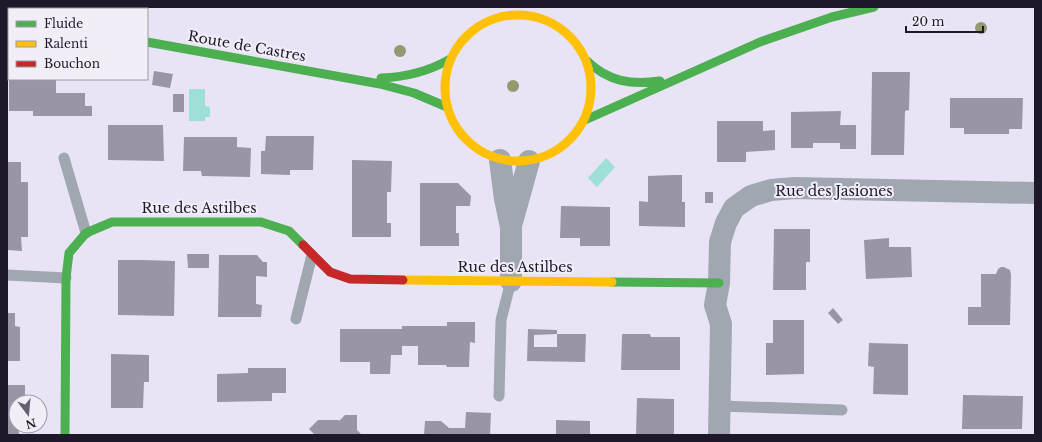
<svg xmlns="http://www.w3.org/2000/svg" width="1042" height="442" viewBox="0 0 1042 442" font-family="'Libre Baskerville',serif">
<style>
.water{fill:#9ee0d7}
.building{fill:#9a95a6}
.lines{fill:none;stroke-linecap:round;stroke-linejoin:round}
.lane{stroke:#a1a7b0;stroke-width:11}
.street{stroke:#a1a7b0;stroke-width:22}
.fast{stroke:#4caf50;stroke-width:9}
.slow{stroke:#ffc107;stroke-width:9}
.jam{stroke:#c62828;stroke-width:9}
.tree{fill:#959971}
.labels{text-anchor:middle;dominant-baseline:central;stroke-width:4;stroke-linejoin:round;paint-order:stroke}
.street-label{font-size:14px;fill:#1e182a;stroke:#f1eef8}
</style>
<rect width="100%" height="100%" fill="#e8e4f6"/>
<path class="water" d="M 189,89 L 205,89 L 205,106 L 210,107 L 210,117 L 205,117 L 205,121 L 189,121 Z
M 606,158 L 615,167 L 597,187 L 588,178 Z"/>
<path class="building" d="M 154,71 L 173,74 L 170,88 L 152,85 Z
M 872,72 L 910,72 L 909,110 L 905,111 L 904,155 L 871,155 Z
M 9,80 L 56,80 L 56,93 L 85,93 L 85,106 L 92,106 L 92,116 L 33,116 L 33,111 L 9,111 Z
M 173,94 L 184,94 L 184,112 L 173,112 Z
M 950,98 L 1023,98 L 1022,129 L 1009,129 L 1009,134 L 964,134 L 964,128 L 950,128 Z
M 841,111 L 840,125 L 856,125 L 856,149 L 840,149 L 840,143 L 813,143 L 813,148 L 791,148 L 791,112 Z
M 717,121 L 763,121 L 763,131 L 775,130 L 775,150 L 746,152 L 746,162 L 717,162 Z
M 108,125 L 163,125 L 164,161 L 108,160 Z
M 266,136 L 314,136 L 313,170 L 290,170 L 290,175 L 261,174 L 261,151 L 265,151 Z
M 184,137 L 237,137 L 237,147 L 251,148 L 250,177 L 202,176 L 201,171 L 183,171 Z
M 352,160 L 392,161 L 391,192 L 387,192 L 387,223 L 391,223 L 391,237 L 352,237 Z
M 7,162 L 21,162 L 21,182 L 28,182 L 28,237 L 21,237 L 22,251 L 7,250 Z
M 673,175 L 682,175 L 682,202 L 685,202 L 685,227 L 639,226 L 639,201 L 648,202 L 648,176 Z
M 420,183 L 458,183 L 471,196 L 470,206 L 456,206 L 456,233 L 459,233 L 459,246 L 420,246 Z
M 705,192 L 713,192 L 713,203 L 705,203 Z
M 561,206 L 610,207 L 610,246 L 580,246 L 580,238 L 560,238 Z
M 774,229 L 810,229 L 810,262 L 806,262 L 806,290 L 773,290 Z
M 889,238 L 889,247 L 911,247 L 912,277 L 866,279 L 864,240 Z
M 187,254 L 209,254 L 209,268 L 188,268 Z
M 219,255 L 257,255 L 263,262 L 267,262 L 267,277 L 256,276 L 256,304 L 262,305 L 261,317 L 218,317 Z
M 118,260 L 144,260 L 175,261 L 174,316 L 118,315 Z
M 1001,267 L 1004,267 L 1010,270 L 1011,275 L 1010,325 L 968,325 L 968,307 L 981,307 L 981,274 L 996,274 L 998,269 Z
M 833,308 L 843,320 L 838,324 L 828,313 Z
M 7,313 L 15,313 L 15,326 L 20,327 L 20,361 L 7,361 Z
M 773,320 L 804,320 L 804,374 L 766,375 L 766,343 L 773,343 Z
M 447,322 L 475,322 L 475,343 L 470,342 L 469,367 L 447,367 L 446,365 L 418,365 L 418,346 L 402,346 L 402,355 L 391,355 L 390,374 L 370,374 L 370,362 L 340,362 L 340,329 L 402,329 L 402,326 L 447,326 Z
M 528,329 L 557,330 L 557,334 L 534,335 L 534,347 L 557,347 L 557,334 L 586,334 L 585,362 L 527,361 Z
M 622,334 L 650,334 L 651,337 L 680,337 L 680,370 L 621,370 Z
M 869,343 L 908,344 L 908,395 L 873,394 L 874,367 L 868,366 Z
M 111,354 L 149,355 L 149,382 L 144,382 L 143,408 L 111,408 Z
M 248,368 L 286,368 L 286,393 L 272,393 L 272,401 L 217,402 L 217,374 L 248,373 Z
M 7,385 L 25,385 L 25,402 L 16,402 L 16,426 L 19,426 L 19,435 L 7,435 Z
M 963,395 L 1023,396 L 1022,429 L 962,429 Z
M 637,398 L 674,399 L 674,435 L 636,435 Z
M 466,412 L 491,413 L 490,435 L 424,435 L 425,421 L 441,421 L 449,428 L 465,428 Z
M 345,415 L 357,415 L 357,430 L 362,435 L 315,435 L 309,429 L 318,420 L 339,420 L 339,421 Z
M 556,420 L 590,421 L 590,435 L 556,435 Z"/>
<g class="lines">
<path class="lane" d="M 64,158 L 86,233
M 7,275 L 66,278
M 296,319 L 312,255
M 499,396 L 501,320 L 511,281
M 720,406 L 842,410"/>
<path class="street" d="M 500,160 L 505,199 L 511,227 L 511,281
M 512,222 L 529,161
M 719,435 L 721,324 L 715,305 L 719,283 L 720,242 L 726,223 L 734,208 L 751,196 L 771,190 L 795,188 L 1035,193"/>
<path class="fast" d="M 7,24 L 9,24
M 147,42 L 380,84 L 414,93 L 447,107
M 587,61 C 609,82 631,85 660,81
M 381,78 C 406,77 428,72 450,59
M 585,120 L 760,42 L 832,17 L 874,7
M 612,282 L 719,283
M 65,435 L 66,278 L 69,253 L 86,233 L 112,222 L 261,222 L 289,231 L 303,245"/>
<path class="slow" d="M445 88a73 73 0 1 1 146 0a73 73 0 1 1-146 0Z
M 403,280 L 612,282"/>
<path class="jam" d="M 303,245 L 330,272 L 350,279 L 403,280"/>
</g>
<g class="tree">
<circle cx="981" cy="28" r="6"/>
<circle cx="400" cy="51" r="6"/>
<circle cx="513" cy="86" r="6"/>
</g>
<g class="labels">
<g class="street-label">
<text transform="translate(247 46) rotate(10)">Route de Castres</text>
<text x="834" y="191">Rue des Jasiones</text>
<text x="199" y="208">Rue des Astilbes</text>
<text x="515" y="267">Rue des Astilbes</text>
</g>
</g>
<rect width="1042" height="442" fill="none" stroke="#1e182a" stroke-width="16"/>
<rect x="8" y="8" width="140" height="72" fill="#f1eef8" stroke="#9d98a6"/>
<rect x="16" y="21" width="20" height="6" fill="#4caf50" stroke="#9d98a6"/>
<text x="44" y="28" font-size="12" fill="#1e182a">Fluide</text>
<rect x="16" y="41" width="20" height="6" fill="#ffc107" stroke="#9d98a6"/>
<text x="44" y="48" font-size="12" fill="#1e182a">Ralenti</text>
<rect x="16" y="61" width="20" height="6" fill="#c62828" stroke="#9d98a6"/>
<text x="44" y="68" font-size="12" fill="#1e182a">Bouchon</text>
<g transform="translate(28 414) rotate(164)"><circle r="19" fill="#f1eef8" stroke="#9d98a6"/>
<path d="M0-3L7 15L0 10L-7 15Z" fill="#655f71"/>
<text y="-6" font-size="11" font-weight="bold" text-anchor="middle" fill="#1e182a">N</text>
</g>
<path d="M906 26v6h77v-6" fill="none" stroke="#1e182a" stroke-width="2"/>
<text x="912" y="26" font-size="12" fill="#1e182a" stroke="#f1eef8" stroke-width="3" paint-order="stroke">20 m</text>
</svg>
